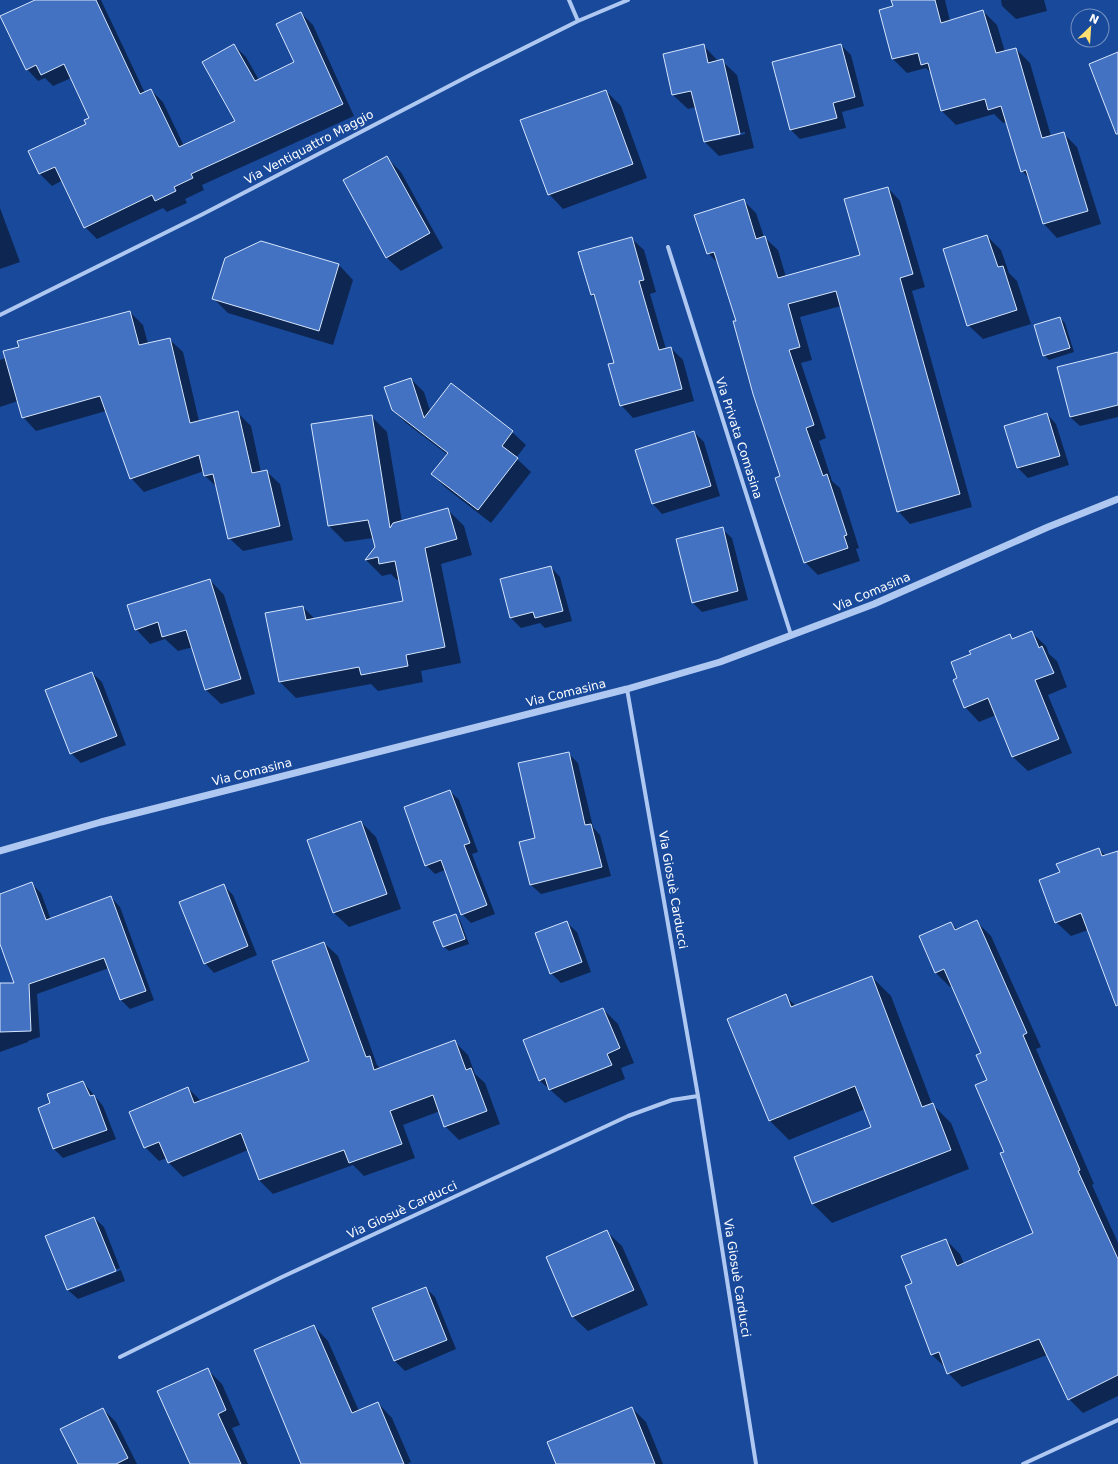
<svg xmlns="http://www.w3.org/2000/svg" width="1118" height="1464" viewBox="0 0 1118 1464" font-family="'DejaVu Sans',sans-serif">
<style>
.shadow{fill:#0007;fill-rule:evenodd}
.building{fill:#4272c1;stroke:#d6e5fc}
.lines{fill:none;stroke-linecap:round;stroke-linejoin:round}
.minor{stroke:#afc8f1;stroke-width:4}
.tertiary{stroke:#afc8f1;stroke-width:7}
.labels{text-anchor:middle;dominant-baseline:central;stroke-width:3.5;stroke-linejoin:round;paint-order:stroke}
.street-label{font-size:12px;fill:#fff;stroke:#19499b}
</style>
<rect width="100%" height="100%" fill="#19499b"/>
<path class="shadow" d="M 38,0 L 101,0 L 145,93 L 151,90 L 163,102 L 184,146 L 237,122 L 234,45 L 246,57 L 259,80 L 295,63 L 301,13 L 313,25 L 354,116 L 202,185 L 204,190 L 185,199 L 187,203 L 167,212 L 163,208 L 97,239 L 85,227 L 63,180 L 52,186 L 40,174 L 30,152 L 87,125 L 90,119 L 71,78 L 53,86 L 45,78 L 38,81 L 27,69 Z
M 892,0 L 945,0 L 950,21 L 983,11 L 997,25 L 1005,52 L 1016,49 L 1030,63 L 1051,136 L 1063,133 L 1077,147 L 1101,224 L 1057,238 L 1044,224 L 1029,178 L 1022,171 L 1007,122 L 1003,123 L 994,114 L 956,125 L 942,111 L 932,74 L 926,68 L 907,73 L 893,59 L 880,11 L 894,7 Z
M 1001,0 L 1044,0 L 1047,11 L 1016,19 L 1002,6 Z
M 841,45 L 851,55 L 864,106 L 842,112 L 846,128 L 800,139 L 791,130 Z
M 704,46 L 718,61 L 722,61 L 737,75 L 754,148 L 719,156 L 705,142 L 696,107 L 688,109 L 673,95 L 664,55 ZM 745,132 L 745,134 L 714,141 L 714,139 Z
M 606,91 L 621,106 L 647,178 L 563,209 L 549,194 Z
M 386,157 L 401,172 L 443,248 L 401,271 L 386,257 Z
M 888,188 L 900,201 L 925,287 L 912,291 L 972,507 L 910,524 L 898,511 L 841,306 L 800,317 L 812,360 L 801,363 L 826,438 L 819,441 L 832,481 L 840,488 L 859,548 L 856,549 L 860,561 L 818,575 L 805,562 L 737,321 L 720,265 L 708,253 L 743,200 L 756,213 L 764,237 L 778,250 L 786,277 L 862,256 Z
M 0,208 L 20,262 L 0,269 Z
M 987,236 L 1001,250 L 1009,273 L 1017,281 L 1031,324 L 983,339 L 968,325 Z
M 631,238 L 644,250 L 656,292 L 650,294 L 666,349 L 671,348 L 683,360 L 694,401 L 633,418 L 621,405 L 615,363 L 597,300 L 592,295 Z
M 339,265 L 353,280 L 333,345 L 228,313 L 214,299 Z
M 130,312 L 143,325 L 148,344 L 169,339 L 183,352 L 199,421 L 237,412 L 251,426 L 261,472 L 266,471 L 280,484 L 293,540 L 243,551 L 229,538 L 218,488 L 205,476 L 204,471 L 144,492 L 131,478 L 106,411 L 36,431 L 23,417 L 18,401 L 0,407 L 0,360 Z
M 1060,318 L 1065,323 L 1074,352 L 1049,360 L 1044,355 Z
M 1118,353 L 1118,417 L 1080,426 L 1070,417 Z
M 411,379 L 424,392 L 430,411 L 451,385 L 512,432 L 526,445 L 516,458 L 531,472 L 491,523 L 446,488 L 432,474 L 448,455 L 406,423 L 393,410 Z
M 1047,414 L 1056,424 L 1069,465 L 1028,478 L 1018,468 L 1005,427 Z
M 371,416 L 387,432 L 402,522 L 448,510 L 464,526 L 472,555 L 441,564 L 461,663 L 421,671 L 423,682 L 378,691 L 371,684 L 296,698 L 280,682 L 303,607 L 315,619 L 404,602 L 399,579 L 397,580 L 391,574 L 382,576 L 366,560 L 376,547 L 373,538 L 345,542 L 329,526 Z
M 694,432 L 704,442 L 720,496 L 662,514 L 653,504 L 636,450 Z
M 722,529 L 732,538 L 748,600 L 702,612 L 692,602 Z
M 551,567 L 560,577 L 572,621 L 545,628 L 540,623 L 521,628 L 511,618 L 501,580 Z
M 210,580 L 224,595 L 255,694 L 221,704 L 206,690 L 193,647 L 178,651 L 165,639 L 150,644 L 136,629 Z
M 1031,632 L 1046,646 L 1049,654 L 1057,661 L 1067,687 L 1048,695 L 1072,753 L 1028,771 L 1013,757 L 996,715 L 979,722 L 965,707 L 959,679 L 972,655 L 1010,636 L 1014,639 Z
M 92,673 L 102,682 L 126,745 L 81,763 L 71,753 Z
M 568,753 L 578,763 L 593,827 L 600,835 L 611,876 L 541,894 L 531,885 L 520,843 L 536,839 Z
M 450,791 L 459,800 L 478,852 L 472,854 L 495,914 L 471,923 L 462,914 L 445,870 L 435,874 L 426,865 Z
M 361,822 L 376,837 L 401,909 L 349,927 L 334,913 L 308,841 Z
M 1099,849 L 1106,856 L 1118,852 L 1118,990 L 1088,930 L 1071,936 L 1056,922 L 1061,873 Z
M 32,884 L 41,893 L 51,920 L 111,897 L 120,907 L 154,1000 L 130,1009 L 121,1000 L 109,968 L 37,994 L 40,1037 L 28,1041 L 28,1042 L 0,1052 L 0,984 L 15,984 L 0,941 L 0,895 Z
M 223,885 L 233,895 L 257,955 L 214,973 L 205,963 Z
M 455,915 L 460,920 L 469,944 L 449,951 L 444,947 L 435,923 Z
M 977,922 L 991,936 L 1041,1047 L 1036,1049 L 1094,1184 L 1092,1185 L 1118,1243 L 1118,1396 L 1083,1413 L 1069,1399 L 1047,1355 L 962,1387 L 948,1373 L 946,1368 L 932,1355 L 906,1286 L 913,1284 L 946,1240 L 960,1254 L 964,1264 L 1035,1234 L 1005,1152 L 982,1054 L 952,986 L 950,987 L 936,973 L 920,937 L 951,923 L 958,930 Z
M 567,923 L 577,932 L 591,972 L 561,983 L 551,973 Z
M 324,943 L 338,956 L 377,1065 L 380,1068 L 455,1042 L 468,1055 L 475,1074 L 485,1083 L 500,1124 L 459,1140 L 445,1126 L 440,1111 L 403,1125 L 415,1158 L 364,1176 L 353,1165 L 273,1194 L 259,1180 L 248,1150 L 183,1177 L 169,1163 L 167,1158 L 159,1161 L 145,1147 L 188,1088 L 201,1101 L 310,1061 Z
M 872,977 L 891,996 L 932,1104 L 951,1123 L 969,1169 L 832,1223 L 813,1204 L 795,1158 L 872,1128 L 865,1109 L 789,1140 L 770,1121 L 728,1019 L 785,996 L 796,1006 Z
M 603,1009 L 618,1024 L 634,1063 L 621,1068 L 625,1079 L 565,1103 L 539,1080 Z
M 83,1082 L 103,1106 L 116,1139 L 63,1158 L 54,1149 L 39,1108 L 51,1104 Z
M 94,1218 L 104,1227 L 120,1268 L 71,1287 L 71,1290 L 121,1270 L 125,1281 L 78,1299 L 68,1290 L 47,1237 Z
M 607,1232 L 622,1246 L 648,1305 L 588,1331 L 573,1317 L 547,1258 Z
M 426,1288 L 435,1297 L 456,1349 L 405,1371 L 395,1361 L 374,1309 Z
M 314,1326 L 328,1341 L 359,1411 L 378,1403 L 392,1418 L 411,1462 L 407,1464 L 302,1464 Z
M 208,1370 L 222,1384 L 240,1425 L 232,1428 L 248,1464 L 191,1464 Z
M 632,1408 L 646,1422 L 663,1464 L 557,1464 Z
M 103,1409 L 116,1422 L 137,1464 L 79,1464 Z"/>
<path class="building" d="M 35,0 L 96,0 L 140,94 L 151,89 L 179,147 L 235,121 L 202,62 L 234,44 L 255,81 L 294,62 L 276,24 L 301,12 L 343,104 L 191,174 L 193,178 L 174,187 L 176,191 L 155,201 L 152,195 L 84,228 L 55,167 L 39,174 L 28,151 L 86,124 L 84,120 L 89,118 L 64,64 L 41,75 L 36,65 L 26,70 L 0,16 Z
M 891,0 L 935,0 L 941,23 L 983,10 L 996,53 L 1016,48 L 1042,138 L 1064,132 L 1088,211 L 1043,224 L 1026,170 L 1021,172 L 1001,106 L 988,110 L 985,99 L 941,111 L 928,63 L 921,65 L 918,53 L 892,59 L 879,10 L 893,6 Z
M 704,44 L 708,63 L 723,59 L 740,134 L 704,142 L 691,91 L 672,95 L 663,54 Z
M 841,44 L 855,97 L 833,103 L 837,118 L 790,130 L 772,62 Z
M 1118,52 L 1118,134 L 1116,134 L 1089,64 Z
M 606,90 L 633,164 L 548,195 L 520,120 Z
M 387,156 L 430,233 L 386,258 L 343,180 Z
M 888,187 L 913,274 L 900,278 L 960,494 L 897,512 L 836,291 L 788,304 L 800,347 L 789,350 L 814,425 L 806,428 L 823,476 L 827,474 L 847,535 L 844,536 L 848,548 L 804,563 L 775,478 L 780,476 L 753,394 L 733,321 L 736,321 L 714,252 L 707,254 L 694,215 L 744,199 L 756,239 L 765,236 L 778,278 L 860,255 L 844,199 Z
M 987,235 L 998,267 L 1003,266 L 1017,310 L 967,326 L 943,249 Z
M 632,237 L 644,280 L 639,281 L 659,350 L 671,347 L 682,389 L 620,406 L 608,364 L 614,363 L 594,294 L 591,295 L 578,252 Z
M 261,241 L 339,264 L 319,331 L 212,299 L 225,258 Z
M 130,311 L 139,345 L 170,338 L 190,423 L 238,411 L 252,473 L 267,470 L 280,526 L 228,539 L 213,474 L 204,476 L 199,455 L 130,479 L 100,396 L 22,418 L 3,351 L 19,347 L 17,341 Z
M 1060,317 L 1070,348 L 1043,356 L 1034,325 Z
M 1118,352 L 1118,405 L 1070,417 L 1057,367 Z
M 411,378 L 424,418 L 451,383 L 513,431 L 502,446 L 518,458 L 478,510 L 431,474 L 448,453 L 392,410 L 384,387 Z
M 1047,413 L 1060,456 L 1017,468 L 1004,426 Z
M 372,415 L 390,528 L 393,523 L 448,508 L 457,539 L 425,548 L 445,647 L 406,655 L 408,666 L 361,675 L 359,667 L 279,682 L 265,613 L 303,606 L 306,620 L 403,601 L 395,561 L 379,564 L 378,557 L 365,560 L 375,547 L 368,520 L 328,526 L 311,424 Z
M 694,431 L 711,486 L 652,504 L 635,450 Z
M 723,527 L 738,591 L 692,603 L 676,539 Z
M 551,566 L 563,611 L 535,618 L 533,612 L 510,618 L 500,579 Z
M 210,579 L 241,679 L 205,690 L 186,630 L 162,637 L 158,622 L 135,630 L 127,605 Z
M 1032,631 L 1039,648 L 1042,646 L 1054,673 L 1035,680 L 1059,739 L 1012,757 L 988,698 L 964,708 L 953,680 L 957,678 L 951,662 L 971,654 L 969,651 L 1010,634 L 1012,639 Z
M 92,672 L 117,736 L 70,754 L 45,690 Z
M 569,752 L 585,825 L 591,824 L 602,867 L 530,885 L 519,842 L 535,838 L 518,763 Z
M 450,790 L 470,843 L 464,845 L 487,905 L 461,915 L 441,860 L 425,866 L 404,807 Z
M 361,821 L 387,894 L 333,913 L 307,840 Z
M 1099,848 L 1102,856 L 1118,851 L 1118,1005 L 1116,1006 L 1081,913 L 1055,923 L 1039,880 L 1060,872 L 1056,864 Z
M 32,882 L 46,920 L 111,896 L 146,991 L 120,1000 L 104,958 L 29,984 L 31,1031 L 0,1032 L 0,983 L 14,983 L 0,944 L 0,894 Z
M 224,884 L 248,946 L 204,964 L 179,902 Z
M 456,914 L 465,939 L 443,947 L 433,922 Z
M 977,920 L 1027,1033 L 1023,1035 L 1080,1170 L 1078,1171 L 1118,1259 L 1118,1375 L 1068,1400 L 1039,1339 L 947,1374 L 939,1352 L 931,1355 L 905,1286 L 912,1283 L 901,1256 L 946,1239 L 957,1266 L 1033,1233 L 1000,1153 L 1004,1152 L 975,1085 L 987,1080 L 976,1055 L 981,1053 L 944,969 L 935,973 L 919,936 L 951,922 L 955,930 Z
M 567,921 L 582,962 L 550,974 L 535,933 Z
M 324,942 L 366,1057 L 370,1056 L 374,1070 L 455,1040 L 466,1070 L 471,1068 L 487,1111 L 444,1127 L 433,1095 L 390,1111 L 402,1144 L 349,1163 L 344,1150 L 259,1180 L 241,1133 L 168,1163 L 159,1142 L 144,1148 L 129,1112 L 188,1087 L 194,1103 L 309,1061 L 272,961 Z
M 872,976 L 922,1107 L 933,1103 L 951,1150 L 812,1204 L 794,1157 L 871,1127 L 855,1086 L 769,1121 L 727,1019 L 786,994 L 791,1007 Z
M 603,1008 L 620,1048 L 607,1054 L 612,1065 L 549,1090 L 545,1078 L 539,1081 L 523,1040 Z
M 83,1081 L 90,1096 L 94,1095 L 107,1130 L 53,1149 L 38,1108 L 50,1103 L 47,1094 Z
M 94,1217 L 116,1271 L 67,1290 L 45,1236 Z
M 607,1230 L 634,1290 L 572,1317 L 546,1257 Z
M 426,1287 L 447,1340 L 394,1361 L 372,1308 Z
M 314,1325 L 352,1413 L 378,1402 L 404,1464 L 301,1464 L 254,1350 Z
M 208,1368 L 226,1410 L 218,1414 L 241,1464 L 190,1464 L 157,1391 Z
M 632,1407 L 655,1464 L 556,1464 L 547,1442 Z
M 103,1408 L 128,1458 L 116,1464 L 78,1464 L 60,1429 Z"/>
<g class="lines">
<path class="minor" d="M 569,0 L 578,21
M 668,247 L 791,635
M 0,315 L 203,214 L 476,72 L 578,21 L 628,0
M 627,689 L 698,1096 L 756,1464
M 120,1357 L 282,1277 L 628,1116 L 672,1100 L 698,1096
M 1023,1464 L 1118,1420"/>
<path class="tertiary" d="M 0,851 L 101,822 L 627,689 L 720,662 L 874,604 L 1048,527 L 1118,499"/>
</g>
<g class="labels">
<g class="street-label">
<text transform="translate(309 147) rotate(-28)">Via Ventiquattro Maggio</text>
<text transform="translate(739 438) rotate(72)">Via Privata Comasina</text>
<text transform="translate(872 592) rotate(-23)">Via Comasina</text>
<text transform="translate(566 693) rotate(-14)">Via Comasina</text>
<text transform="translate(252 772) rotate(-14)">Via Comasina</text>
<text transform="translate(673 890) rotate(80)">Via Giosuè Carducci</text>
<text transform="translate(402 1210) rotate(-25)">Via Giosuè Carducci</text>
<text transform="translate(737 1278) rotate(81)">Via Giosuè Carducci</text>
</g>
</g>
<g transform="translate(1090 28) rotate(25)"><circle r="19" fill="#19499b" stroke="#7592c3"/>
<path d="M0-3L7 15L0 10L-7 15Z" fill="#ffdf6f"/>
<text y="-6" font-size="11" font-weight="bold" text-anchor="middle" fill="#ffffff">N</text>
</g>
</svg>
